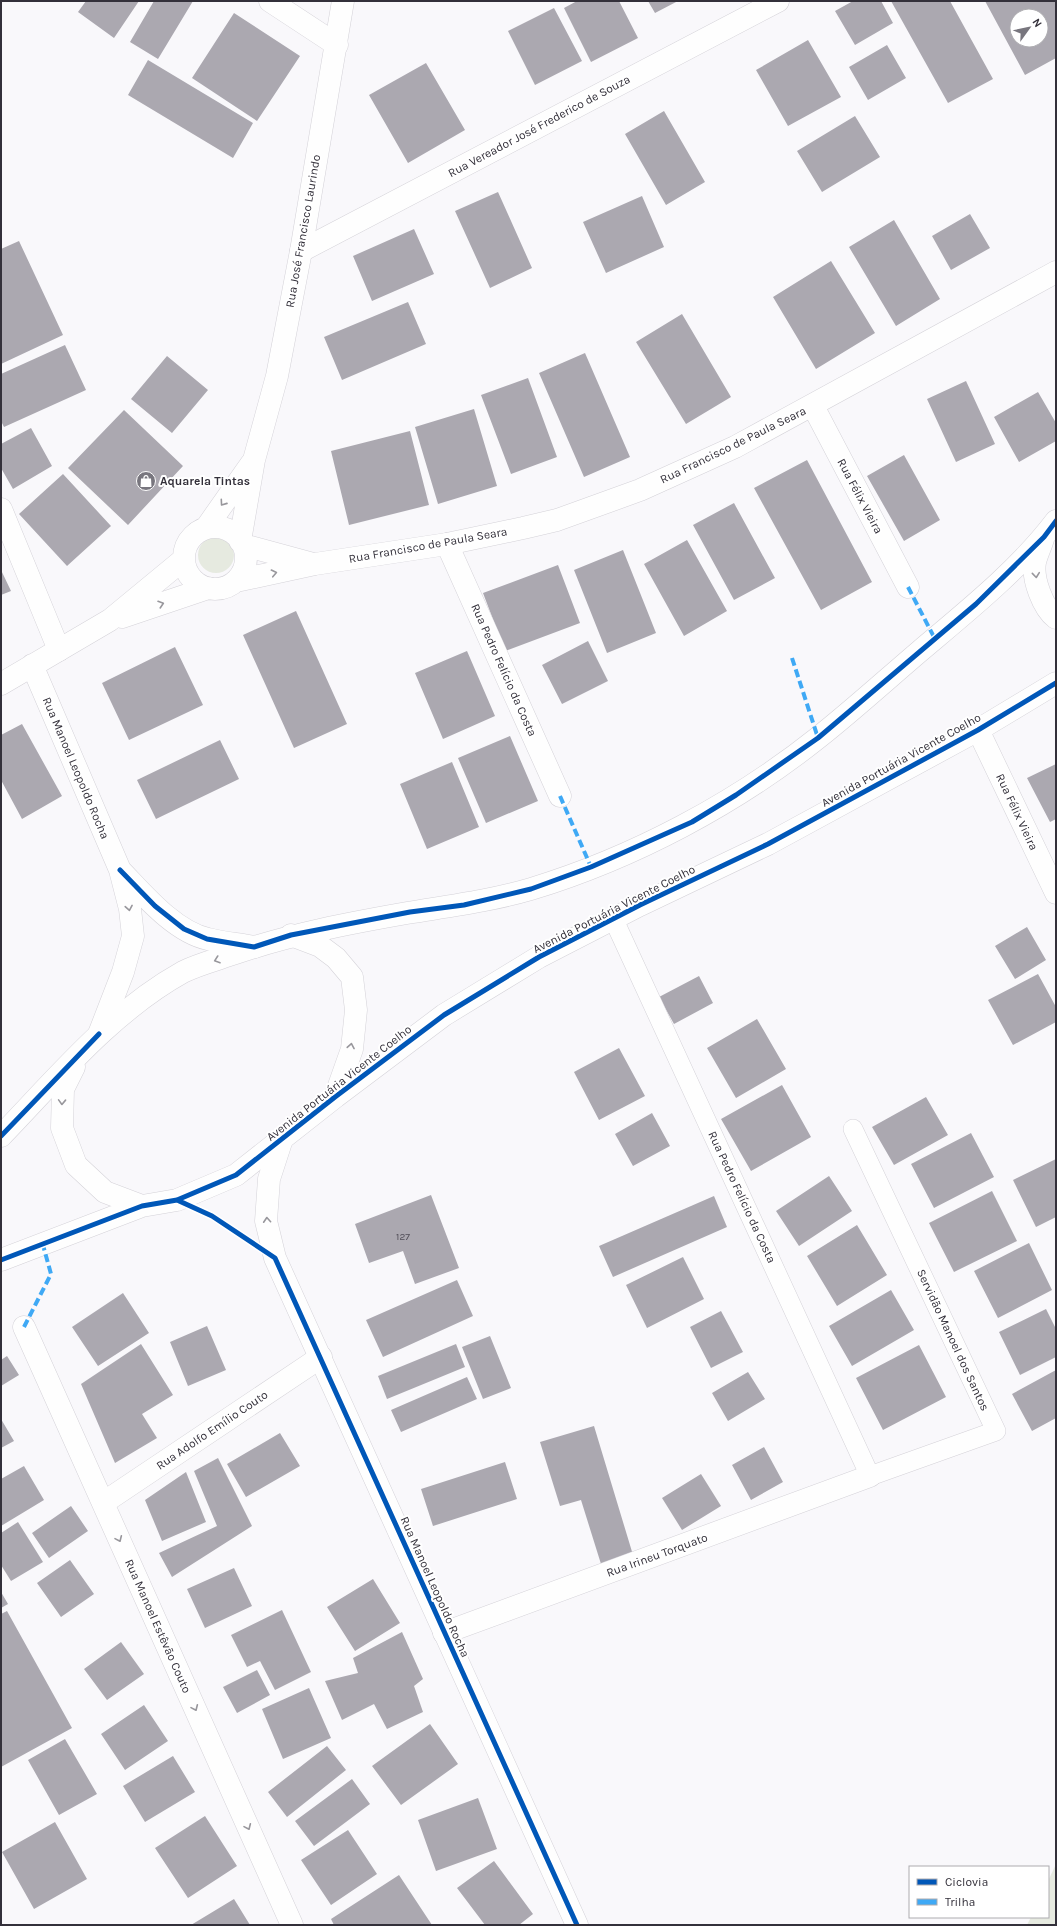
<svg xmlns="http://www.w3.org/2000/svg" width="1057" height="1926" viewBox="0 0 1057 1926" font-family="Karla,sans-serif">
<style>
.green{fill:#e6eae0}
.building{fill:#aba8b0;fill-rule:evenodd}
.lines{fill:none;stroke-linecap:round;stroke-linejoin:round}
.lane-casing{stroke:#d4d2d8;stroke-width:20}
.street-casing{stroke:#d4d2d8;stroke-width:23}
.secondary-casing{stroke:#d4d2d8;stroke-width:23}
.highway-casing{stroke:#d4d2d8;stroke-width:23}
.lane{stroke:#fefefe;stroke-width:19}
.street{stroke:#fefefe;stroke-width:22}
.secondary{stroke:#fefefe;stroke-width:22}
.highway{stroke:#fefefe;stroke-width:22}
.quiet{stroke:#3fa9f5;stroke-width:4;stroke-dasharray:8 4;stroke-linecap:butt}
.cycleway-casing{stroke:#fff;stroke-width:8}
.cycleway{stroke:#0057b8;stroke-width:5}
.oneway{stroke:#98979c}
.labels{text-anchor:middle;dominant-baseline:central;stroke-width:4;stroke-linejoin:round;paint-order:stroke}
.number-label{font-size:10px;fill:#514e58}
.street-label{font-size:12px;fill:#33303a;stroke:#fff}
.poi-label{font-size:12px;font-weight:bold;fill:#33303a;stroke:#fff;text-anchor:start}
</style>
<rect width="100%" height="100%" fill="#f9f8fb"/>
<path class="green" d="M198 555a18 18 0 1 1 36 0a18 18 0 1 1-36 0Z
M 1056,1864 L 1056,1925 L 1027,1925 L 1031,1917 L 1048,1917 L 1048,1881 Z"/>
<path class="building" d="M 86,1 L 139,1 L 114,38 L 78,12 Z
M 154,1 L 193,1 L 158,59 L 130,42 Z
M 577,1 L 619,1 L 638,38 L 591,62 L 564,8 Z
M 648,1 L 678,1 L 655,13 Z
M 853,1 L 881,1 L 893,23 L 855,45 L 835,11 Z
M 891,1 L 950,1 L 993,79 L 948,103 Z
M 985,1 L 1055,1 L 1056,58 L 1025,75 ZM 1017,16 L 1041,16 L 1041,40 L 1017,40 Z
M 554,8 L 582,61 L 535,85 L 508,31 Z
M 234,13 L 300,56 L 257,121 L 192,78 Z
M 808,40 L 841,97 L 788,126 L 756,70 Z
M 887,45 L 906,78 L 868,100 L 849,67 Z
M 148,60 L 253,123 L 233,158 L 128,95 Z
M 426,63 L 465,130 L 408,163 L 369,95 Z
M 664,111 L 705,182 L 666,205 L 625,134 Z
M 855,116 L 880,157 L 822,192 L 797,151 Z
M 498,192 L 532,268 L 490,288 L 455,211 Z
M 642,196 L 664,247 L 606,273 L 583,222 Z
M 970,214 L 990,248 L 951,270 L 932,236 Z
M 894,220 L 940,299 L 896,326 L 849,247 Z
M 414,229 L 434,274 L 372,301 L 353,256 Z
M 19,241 L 63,335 L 1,364 L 1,249 Z
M 831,261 L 875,333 L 816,369 L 773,297 Z
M 408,302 L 426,344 L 342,380 L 324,337 Z
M 682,314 L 731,397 L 686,424 L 636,342 Z
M 65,345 L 86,390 L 4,427 L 1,421 L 1,374 Z
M 585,353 L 630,457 L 584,477 L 539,373 Z
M 167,356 L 208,390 L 172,433 L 131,399 Z
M 528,378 L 557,457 L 511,474 L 481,395 Z
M 966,381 L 995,444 L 956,462 L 927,399 Z
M 1038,392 L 1056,423 L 1056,441 L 1019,462 L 994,417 Z
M 474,409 L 497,486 L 438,504 L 415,427 Z
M 124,410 L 183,466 L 128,525 L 68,468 Z
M 31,428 L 52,466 L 13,489 L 1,468 L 1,444 Z
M 410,431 L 429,505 L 349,525 L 331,451 Z
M 904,455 L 940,520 L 904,541 L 867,476 Z
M 807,460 L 872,582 L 821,610 L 754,488 Z
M 63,474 L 111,526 L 67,566 L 19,514 Z
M 734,503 L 775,578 L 734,600 L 693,525 Z
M 687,540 L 727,611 L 684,636 L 644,564 Z
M 623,550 L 656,633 L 607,653 L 574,570 Z
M 558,565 L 580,623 L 505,651 L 483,593 Z
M 1,570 L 11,591 L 1,595 Z
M 296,611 L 347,724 L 294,748 L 243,635 Z
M 588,641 L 608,681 L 562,704 L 542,665 Z
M 175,647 L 203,705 L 129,740 L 102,683 Z
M 467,651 L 495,716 L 443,739 L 415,673 Z
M 22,724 L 62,796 L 22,819 L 1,780 L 1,735 Z
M 510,736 L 538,801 L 486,823 L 458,758 Z
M 220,740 L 239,779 L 156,819 L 137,780 Z
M 452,762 L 479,827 L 427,849 L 400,784 Z
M 1056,764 L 1056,819 L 1050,822 L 1027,778 Z
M 1027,927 L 1046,960 L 1015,979 L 995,946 Z
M 1038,974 L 1056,1007 L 1056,1022 L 1013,1045 L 988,1000 Z
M 699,976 L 713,1003 L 674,1024 L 659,997 Z
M 757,1019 L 786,1069 L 736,1098 L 707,1048 Z
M 619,1048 L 645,1096 L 599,1120 L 574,1072 Z
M 782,1085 L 811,1137 L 751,1171 L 721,1119 Z
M 926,1097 L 948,1135 L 894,1165 L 872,1127 Z
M 652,1113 L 670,1146 L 633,1166 L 615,1134 Z
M 971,1133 L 994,1177 L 934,1208 L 911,1164 Z
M 1056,1159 L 1056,1217 L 1036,1227 L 1013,1180 Z
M 829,1176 L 852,1211 L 799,1246 L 776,1211 Z
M 992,1191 L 1017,1241 L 954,1272 L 929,1223 Z
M 431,1195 L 459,1268 L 415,1284 L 403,1251 L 369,1263 L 355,1224 Z
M 714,1196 L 727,1227 L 613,1277 L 599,1246 Z
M 857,1225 L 887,1275 L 837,1306 L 807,1256 Z
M 1029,1243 L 1052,1290 L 998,1318 L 974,1271 Z
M 683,1257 L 704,1299 L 647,1328 L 626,1285 Z
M 457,1280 L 473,1316 L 383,1357 L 366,1320 Z
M 891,1290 L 914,1330 L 852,1366 L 829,1326 Z
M 123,1293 L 149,1333 L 98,1366 L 72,1327 Z
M 1046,1309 L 1056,1329 L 1056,1357 L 1020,1375 L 999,1332 Z
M 721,1311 L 743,1352 L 711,1368 L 690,1327 Z
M 207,1326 L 226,1370 L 188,1386 L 170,1342 Z
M 490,1336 L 511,1388 L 483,1399 L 462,1347 Z
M 141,1344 L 173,1395 L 142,1414 L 157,1438 L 115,1463 L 81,1384 Z
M 456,1344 L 465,1367 L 387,1399 L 378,1376 Z
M 919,1345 L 946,1397 L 883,1430 L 856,1378 Z
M 7,1356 L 19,1375 L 1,1386 L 1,1360 Z
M 1056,1370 L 1056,1418 L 1032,1431 L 1012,1394 Z
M 748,1372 L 765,1399 L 728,1421 L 712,1393 Z
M 467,1377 L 477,1399 L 401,1432 L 391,1410 Z
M 1,1419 L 14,1441 L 1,1448 Z
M 594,1426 L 633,1555 L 601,1564 L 581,1500 L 560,1506 L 540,1442 Z
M 280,1433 L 300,1466 L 246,1497 L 227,1464 Z
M 764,1447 L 783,1482 L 751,1500 L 732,1465 Z
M 218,1458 L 252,1526 L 172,1577 L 159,1553 L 217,1526 L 194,1471 Z
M 505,1462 L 517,1499 L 433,1526 L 421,1489 Z
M 24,1466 L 44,1500 L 1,1526 L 1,1479 Z
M 186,1472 L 206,1522 L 162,1541 L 145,1500 Z
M 701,1474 L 721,1506 L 682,1530 L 662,1498 Z
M 71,1506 L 88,1531 L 49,1558 L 32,1533 Z
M 18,1522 L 43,1562 L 11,1581 L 1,1565 L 1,1533 Z
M 70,1560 L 94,1594 L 61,1617 L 37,1583 Z
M 234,1568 L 252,1606 L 205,1628 L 187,1589 Z
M 373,1579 L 400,1623 L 355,1651 L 327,1607 Z
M 1,1592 L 8,1604 L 1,1608 Z
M 282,1610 L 311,1672 L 275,1690 L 260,1661 L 247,1667 L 231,1635 Z
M 7,1611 L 72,1728 L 1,1767 L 1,1614 Z
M 402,1632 L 423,1679 L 414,1686 L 423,1712 L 387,1729 L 374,1704 L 342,1720 L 325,1681 L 358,1673 L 353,1658 Z
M 121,1642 L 144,1674 L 107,1700 L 84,1669 Z
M 257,1670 L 270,1695 L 237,1713 L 223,1687 Z
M 309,1688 L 331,1738 L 283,1759 L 262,1709 Z
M 144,1705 L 168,1741 L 125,1770 L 101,1734 Z
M 430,1724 L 458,1764 L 401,1805 L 372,1766 Z
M 65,1739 L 97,1794 L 59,1815 L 28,1760 Z
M 327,1746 L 346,1770 L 287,1817 L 268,1792 Z
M 173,1756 L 195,1792 L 145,1822 L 123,1786 Z
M 352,1779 L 370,1804 L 314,1846 L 295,1821 Z
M 478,1798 L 497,1849 L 436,1871 L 418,1820 Z
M 205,1816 L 237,1866 L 188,1898 L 155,1848 Z
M 55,1822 L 87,1879 L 34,1909 L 2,1852 Z
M 348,1830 L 377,1874 L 331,1905 L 301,1860 Z
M 494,1861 L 533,1914 L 519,1925 L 485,1925 L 457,1888 Z
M 399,1875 L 432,1925 L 334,1925 L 331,1919 Z
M 234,1899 L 250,1925 L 191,1925 Z"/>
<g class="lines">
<g class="lane-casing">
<path id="lane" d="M 613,918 L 870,1476 L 996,1431 L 853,1129"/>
</g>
<g class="street-casing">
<path id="street" d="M 270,1 L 337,45
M 301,251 L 778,1
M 813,406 L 908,587
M 1,509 L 59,650
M 447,544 L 560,796
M 978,730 L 1056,893
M 24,1327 L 292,1925
M 103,1503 L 321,1357
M 444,1633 L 870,1476"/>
</g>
<g class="secondary-casing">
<path id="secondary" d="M184 558a31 31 0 1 1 62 0a31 31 0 1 1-62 0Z
M 206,528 L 251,464
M 240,541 L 254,460 L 277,376 L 301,251 L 343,1
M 243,545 L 310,563
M 236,581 L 315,564 L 447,544 L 523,528 L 557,520 L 640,490 L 735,447 L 1056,272
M 122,617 L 208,588
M 32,665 L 120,870 L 130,909 L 133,936 L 123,972 L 99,1034
M 1,684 L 110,620 L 184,559
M 121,871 C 144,895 175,932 208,939 C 223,943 239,944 254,947
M 282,1139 L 269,1179 L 266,1221 L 275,1258 L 577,1925"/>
</g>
<g class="highway-casing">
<path id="highway" d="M 1043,539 C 1041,546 1037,554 1035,562 C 1032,579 1043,608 1056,618
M 291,935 L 320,946 L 336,958 L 352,977 L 356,1010 L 352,1049 L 335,1097
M 74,1067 L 63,1089 L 62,1128 L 76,1165 L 105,1192 L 142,1206
M 1,1136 C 57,1078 111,1012 183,972 C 199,964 219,959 236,953 C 292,934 350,923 407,913 C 449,906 490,901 531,889 C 633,858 735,804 819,737 C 853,710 886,680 920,651 C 966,612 1019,570 1056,521
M 1,1260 L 142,1206 L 177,1200 L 236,1175 L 335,1097 L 444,1015 L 539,957 L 640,905 L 768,844 L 978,730 L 1056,683"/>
</g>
<use href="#lane" class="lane"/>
<use href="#street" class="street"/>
<use href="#secondary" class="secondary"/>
<use href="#highway" class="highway"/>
<path class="quiet" d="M 908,587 L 935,639
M 792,658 L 818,738
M 560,796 L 591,867
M 24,1327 L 51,1274 L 43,1245"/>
<g class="cycleway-casing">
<path id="cycleway" d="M 120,870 L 155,906 L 184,929 L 207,939 L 254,947 L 291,935 L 410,912 L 464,905 L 531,889 L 591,867 L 692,822 L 736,795 L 818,738 L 976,604 L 1044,537 L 1056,521
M 1,1136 L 99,1034
M 177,1200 L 212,1216 L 275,1258 L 577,1925
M 1,1260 L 142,1206 L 177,1200 L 236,1175 L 335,1097 L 444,1015 L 539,957 L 640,905 L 768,844 L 978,730 L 1056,683"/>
</g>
<use href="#cycleway" class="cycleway"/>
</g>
<defs><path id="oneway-chevron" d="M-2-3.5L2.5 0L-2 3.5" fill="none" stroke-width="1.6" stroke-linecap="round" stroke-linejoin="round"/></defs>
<g class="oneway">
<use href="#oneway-chevron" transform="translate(223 503) rotate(125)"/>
<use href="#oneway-chevron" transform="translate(274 573) rotate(-12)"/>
<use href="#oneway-chevron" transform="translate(1036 575) rotate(84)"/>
<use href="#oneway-chevron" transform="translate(161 604) rotate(-18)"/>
<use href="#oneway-chevron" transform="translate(129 908) rotate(80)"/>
<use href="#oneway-chevron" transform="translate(217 960) rotate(161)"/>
<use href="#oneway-chevron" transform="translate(351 1046) rotate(-80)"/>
<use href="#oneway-chevron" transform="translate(62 1102) rotate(92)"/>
<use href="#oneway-chevron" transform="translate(267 1220) rotate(-94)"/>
<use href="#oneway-chevron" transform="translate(119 1539) rotate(66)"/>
<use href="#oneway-chevron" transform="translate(195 1708) rotate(66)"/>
<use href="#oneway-chevron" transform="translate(248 1827) rotate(66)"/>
</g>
<defs>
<g id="shop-disc" transform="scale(1)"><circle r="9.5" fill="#78767e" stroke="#fff"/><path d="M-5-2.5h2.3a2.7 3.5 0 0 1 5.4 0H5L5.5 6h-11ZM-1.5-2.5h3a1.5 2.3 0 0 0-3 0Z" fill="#fff"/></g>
</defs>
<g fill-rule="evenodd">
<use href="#shop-disc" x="146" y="481"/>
</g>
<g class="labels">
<g class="number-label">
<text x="403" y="1237">127</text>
</g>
<g class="street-label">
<text transform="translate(539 126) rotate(-28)">Rua Vereador José Frederico de Souza</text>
<text transform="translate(303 231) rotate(-80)">Rua José Francisco Laurindo</text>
<text transform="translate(733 445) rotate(-26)">Rua Francisco de Paula Seara</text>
<text transform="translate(860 496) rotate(62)">Rua Félix Vieira</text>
<text transform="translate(428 545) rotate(-10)">Rua Francisco de Paula Seara</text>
<text transform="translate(504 670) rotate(66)">Rua Pedro Felício da Costa</text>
<text transform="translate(901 760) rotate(-29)">Avenida Portuária Vicente Coelho</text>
<text transform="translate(76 768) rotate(67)">Rua Manoel Leopoldo Rocha</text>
<text transform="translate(1017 812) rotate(65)">Rua Félix Vieira</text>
<text transform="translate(614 909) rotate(-27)">Avenida Portuária Vicente Coelho</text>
<text transform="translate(339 1083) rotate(-38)">Avenida Portuária Vicente Coelho</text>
<text transform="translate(742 1197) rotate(65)">Rua Pedro Felício da Costa</text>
<text transform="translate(953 1340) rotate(65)">Servidão Manoel dos Santos</text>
<text transform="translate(212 1430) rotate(-34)">Rua Adolfo Emílio Couto</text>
<text transform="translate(657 1555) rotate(-20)">Rua Irineu Torquato</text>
<text transform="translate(435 1587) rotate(66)">Rua Manoel Leopoldo Rocha</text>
<text transform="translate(158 1626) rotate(66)">Rua Manoel Estêvão Couto</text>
</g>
<g class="poi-label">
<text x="160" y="481">Aquarela Tintas</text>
</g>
</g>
<rect width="1057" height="1926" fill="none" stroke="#33303a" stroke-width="4"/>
<rect x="909" y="1866" width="140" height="52" fill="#ffffff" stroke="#adacb0"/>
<rect x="917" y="1879" width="20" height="6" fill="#0057b8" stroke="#adacb0"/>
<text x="945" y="1886" font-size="12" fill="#33303a">Ciclovia</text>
<rect x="917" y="1899" width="20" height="6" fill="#3fa9f5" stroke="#adacb0"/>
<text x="945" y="1906" font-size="12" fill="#33303a">Trilha</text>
<g transform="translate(1029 28) rotate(57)"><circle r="19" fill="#ffffff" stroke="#adacb0"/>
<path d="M0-3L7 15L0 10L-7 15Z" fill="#78767e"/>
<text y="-6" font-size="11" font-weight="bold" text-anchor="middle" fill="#33303a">N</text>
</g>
</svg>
